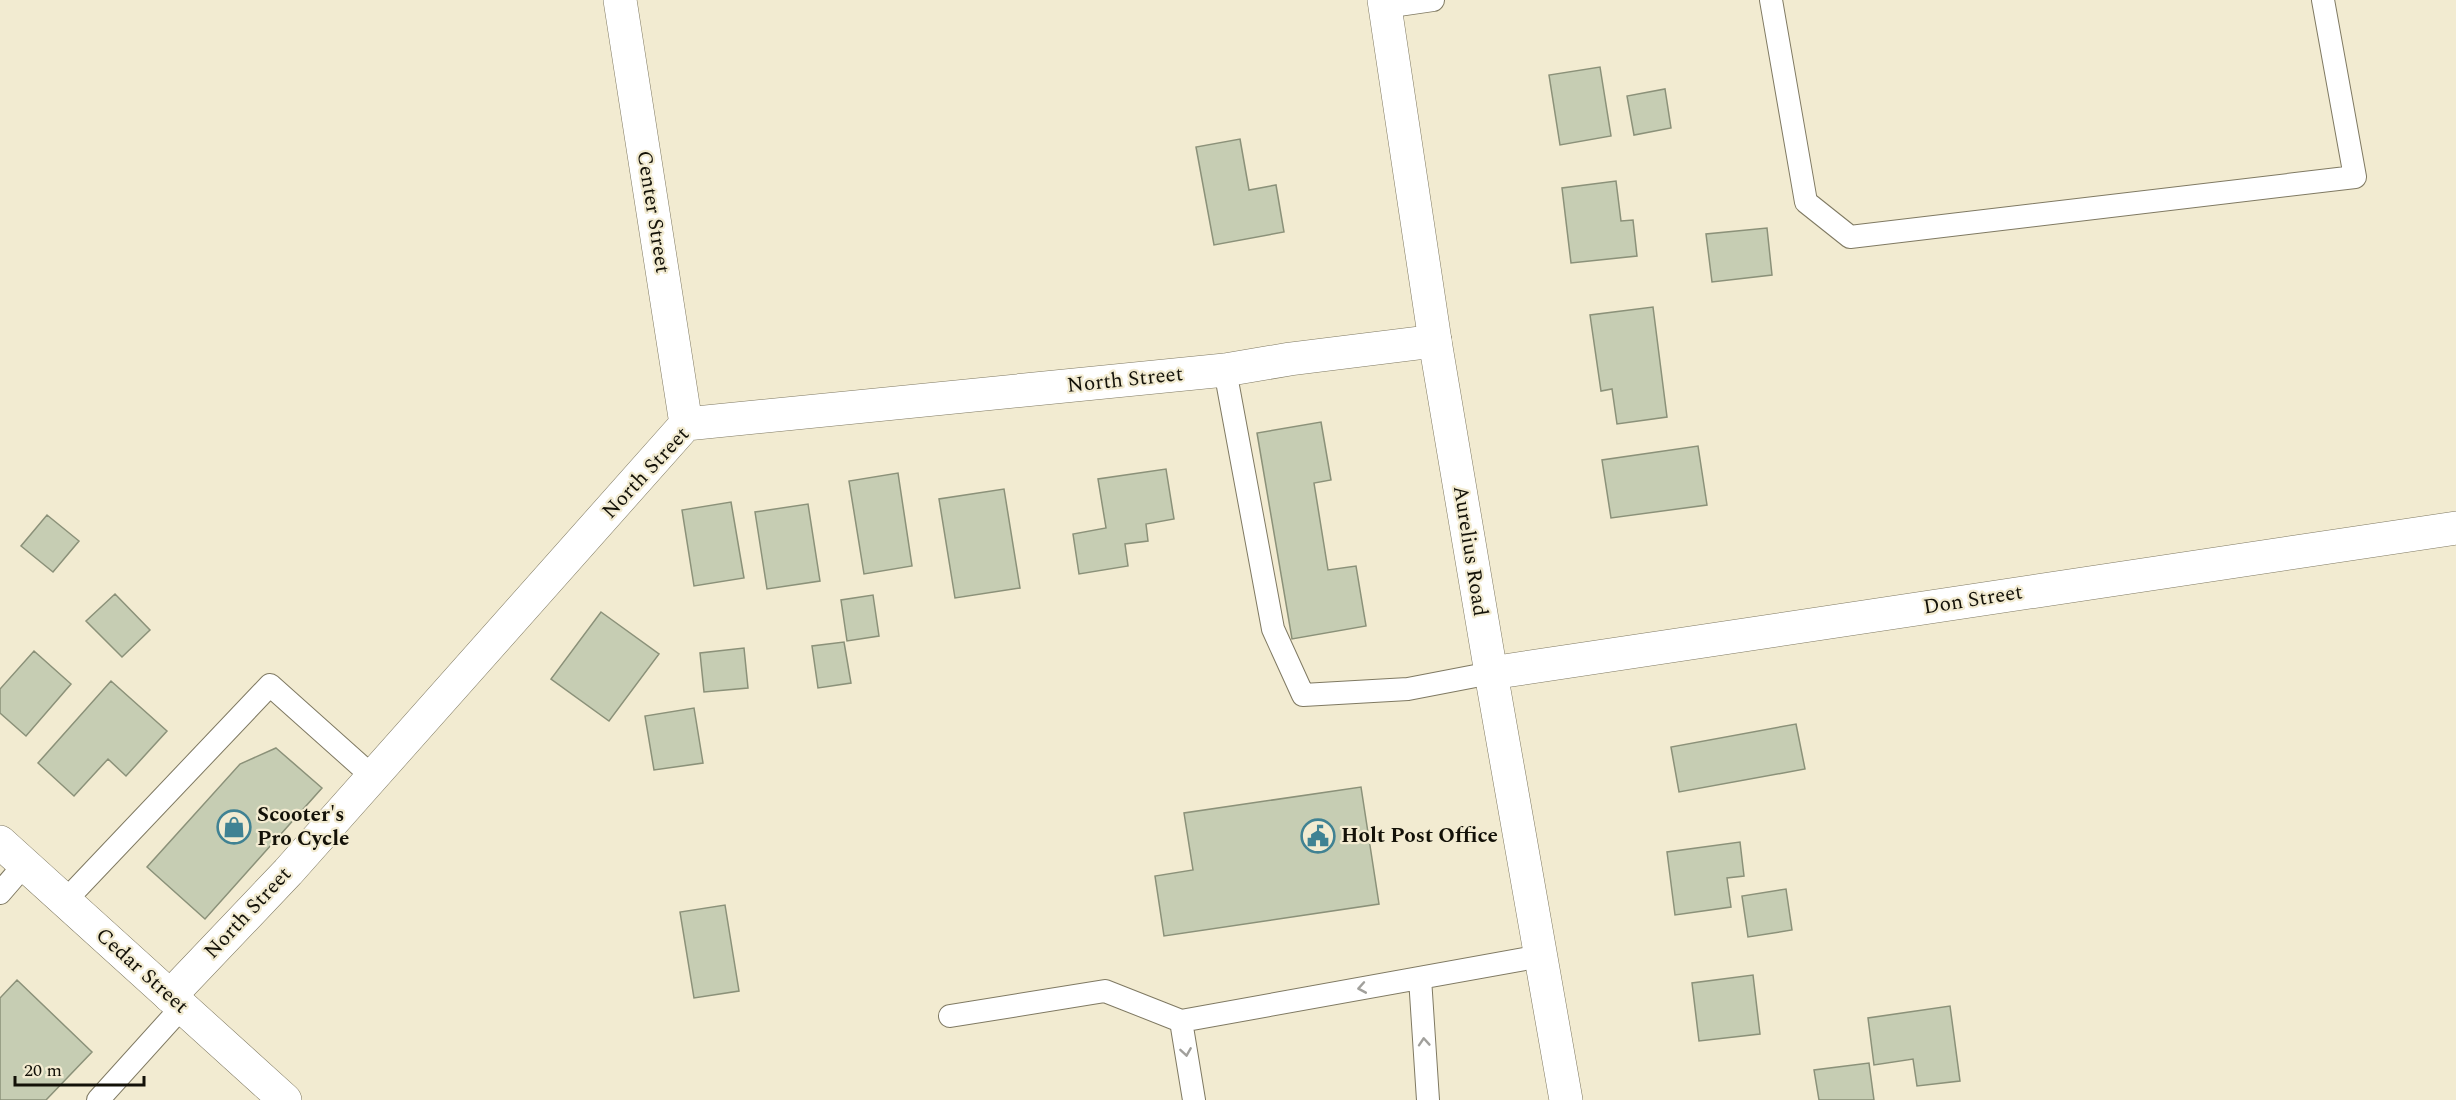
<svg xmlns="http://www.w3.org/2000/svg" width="2456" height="1100" viewBox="0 0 2456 1100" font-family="Spectral,serif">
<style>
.building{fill:#c6cdb3;stroke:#8b9179;stroke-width:1.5}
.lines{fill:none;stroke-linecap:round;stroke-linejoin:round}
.service-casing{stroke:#7f7962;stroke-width:24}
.minor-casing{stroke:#7f7962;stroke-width:34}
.tertiary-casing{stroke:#7f7962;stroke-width:34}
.secondary-casing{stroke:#7f7962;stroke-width:34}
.service{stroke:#fff;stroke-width:22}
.minor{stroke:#fff;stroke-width:33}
.tertiary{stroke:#fff;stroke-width:33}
.secondary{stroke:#fff;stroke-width:33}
.oneway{stroke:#a1a09c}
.labels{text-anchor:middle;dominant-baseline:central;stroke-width:4.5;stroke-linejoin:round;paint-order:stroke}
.street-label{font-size:21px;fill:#131108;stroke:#f2ebd1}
.poi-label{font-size:21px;font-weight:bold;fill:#131108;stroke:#f2ebd1;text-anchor:start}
</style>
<rect width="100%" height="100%" fill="#f2ebd1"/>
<path class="building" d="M 1600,67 L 1611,136 L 1560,145 L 1549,75 Z
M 1665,89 L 1671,128 L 1634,135 L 1627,96 Z
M 1240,139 L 1249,190 L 1276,185 L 1284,232 L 1214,245 L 1196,147 Z
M 1616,181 L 1621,221 L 1633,220 L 1637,256 L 1571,263 L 1562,188 Z
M 1767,228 L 1772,275 L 1712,282 L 1706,234 Z
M 1653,307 L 1667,417 L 1617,424 L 1612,389 L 1601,391 L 1590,315 Z
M 1321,422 L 1331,480 L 1314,483 L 1328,570 L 1356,566 L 1366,626 L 1292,639 L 1257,433 Z
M 1698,446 L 1707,505 L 1611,518 L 1602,460 Z
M 1166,469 L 1174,519 L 1146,524 L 1148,541 L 1125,544 L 1128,566 L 1079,574 L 1073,534 L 1106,528 L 1098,479 Z
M 898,473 L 912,566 L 864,574 L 849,481 Z
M 1004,489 L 1020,588 L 955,598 L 939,499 Z
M 731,502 L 744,578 L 694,586 L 682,510 Z
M 808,504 L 820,581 L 767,589 L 755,512 Z
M 47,515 L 79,541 L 53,572 L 21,546 Z
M 115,594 L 150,630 L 122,657 L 86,621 Z
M 873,595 L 879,636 L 847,641 L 841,600 Z
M 601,612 L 659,654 L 609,721 L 551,679 Z
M 844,642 L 851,683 L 818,688 L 812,646 Z
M 744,648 L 748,688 L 704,692 L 700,653 Z
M 34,651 L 71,684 L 26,736 L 0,713 L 0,689 Z
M 111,681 L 167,731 L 126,776 L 108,759 L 74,796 L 38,763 Z
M 694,708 L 703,763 L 654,770 L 645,716 Z
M 1796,724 L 1805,769 L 1679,792 L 1671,747 Z
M 276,748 L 322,788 L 205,919 L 147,867 L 240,764 Z
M 1361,787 L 1379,904 L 1164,936 L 1155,876 L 1193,870 L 1184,813 Z
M 1740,842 L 1744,876 L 1727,878 L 1731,907 L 1675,915 L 1667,852 Z
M 1786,889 L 1792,930 L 1748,937 L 1742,896 Z
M 725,905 L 739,991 L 694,998 L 680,912 Z
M 1753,975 L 1760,1034 L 1699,1041 L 1692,983 Z
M 17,980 L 92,1052 L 46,1100 L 0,1100 L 0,998 Z
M 1950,1006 L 1960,1081 L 1917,1086 L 1913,1059 L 1874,1065 L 1868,1018 Z
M 1869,1063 L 1874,1100 L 1819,1100 L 1814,1070 Z"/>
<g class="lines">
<g class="service-casing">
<path id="service" d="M 1771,0 L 1806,202 L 1850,237 L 2355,177 L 2323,0
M 1385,7 L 1433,0
M 1225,370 L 1273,629 L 1303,695 L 1408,689 L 1491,673
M 0,893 L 25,864
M 65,901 L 270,685 L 373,777
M 1420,978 L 1428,1100
M 950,1016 L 1105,991 L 1181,1021
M 98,1100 L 182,1007
M 1194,1100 L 1181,1021 L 1541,956"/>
</g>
<g class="minor-casing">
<path id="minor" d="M 620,0 L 686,424
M 1491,673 L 2456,528
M 170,996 L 288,872 L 686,424 L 1225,370 L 1290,359 L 1435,341"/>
</g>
<g class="tertiary-casing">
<path id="tertiary" d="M 1384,0 L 1435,341 L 1491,673 L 1566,1100"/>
</g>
<g class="secondary-casing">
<path id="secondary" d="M 0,842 L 285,1100"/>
</g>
<use href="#service" class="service"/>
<use href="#minor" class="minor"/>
<use href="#tertiary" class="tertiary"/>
<use href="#secondary" class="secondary"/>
</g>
<defs><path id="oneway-chevron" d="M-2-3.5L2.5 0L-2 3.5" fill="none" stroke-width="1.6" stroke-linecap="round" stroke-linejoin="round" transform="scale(1.5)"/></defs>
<g class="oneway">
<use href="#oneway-chevron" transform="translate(1362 988) rotate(170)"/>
<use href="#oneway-chevron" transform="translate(1424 1042) rotate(-94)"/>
<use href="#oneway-chevron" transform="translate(1186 1052) rotate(81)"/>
</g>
<defs>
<g id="shop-ring" transform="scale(1.725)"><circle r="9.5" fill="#f2ebd1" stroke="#408293" stroke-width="1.5"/><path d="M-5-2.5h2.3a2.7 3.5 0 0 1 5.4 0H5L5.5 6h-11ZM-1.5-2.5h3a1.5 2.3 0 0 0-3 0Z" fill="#408293"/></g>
<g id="civic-ring" transform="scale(1.725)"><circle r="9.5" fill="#f2ebd1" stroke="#408293" stroke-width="1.5"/><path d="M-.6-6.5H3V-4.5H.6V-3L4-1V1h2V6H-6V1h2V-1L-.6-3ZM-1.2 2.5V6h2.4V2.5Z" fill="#408293"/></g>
</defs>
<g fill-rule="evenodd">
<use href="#shop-ring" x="234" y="827"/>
<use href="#civic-ring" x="1318" y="836"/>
</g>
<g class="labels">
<g class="street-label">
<text transform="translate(653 212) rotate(81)">Center Street</text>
<text transform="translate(1125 380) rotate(-6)">North Street</text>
<text transform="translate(646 473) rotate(-47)">North Street</text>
<text transform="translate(1470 551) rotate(81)">Aurelius Road</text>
<text transform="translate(1973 600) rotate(-9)">Don Street</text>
<text transform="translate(248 913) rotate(-47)">North Street</text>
<text transform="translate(142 971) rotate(42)">Cedar Street</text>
</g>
<g class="poi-label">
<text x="257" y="815">Scooter's<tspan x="257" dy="24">Pro Cycle</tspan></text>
<text x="1341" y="836">Holt Post Office</text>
</g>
</g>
<path d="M15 1076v9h129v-9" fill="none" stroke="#131108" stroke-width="3"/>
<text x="24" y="1076" font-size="18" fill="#131108" stroke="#f2ebd1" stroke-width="4.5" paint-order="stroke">20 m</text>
</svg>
